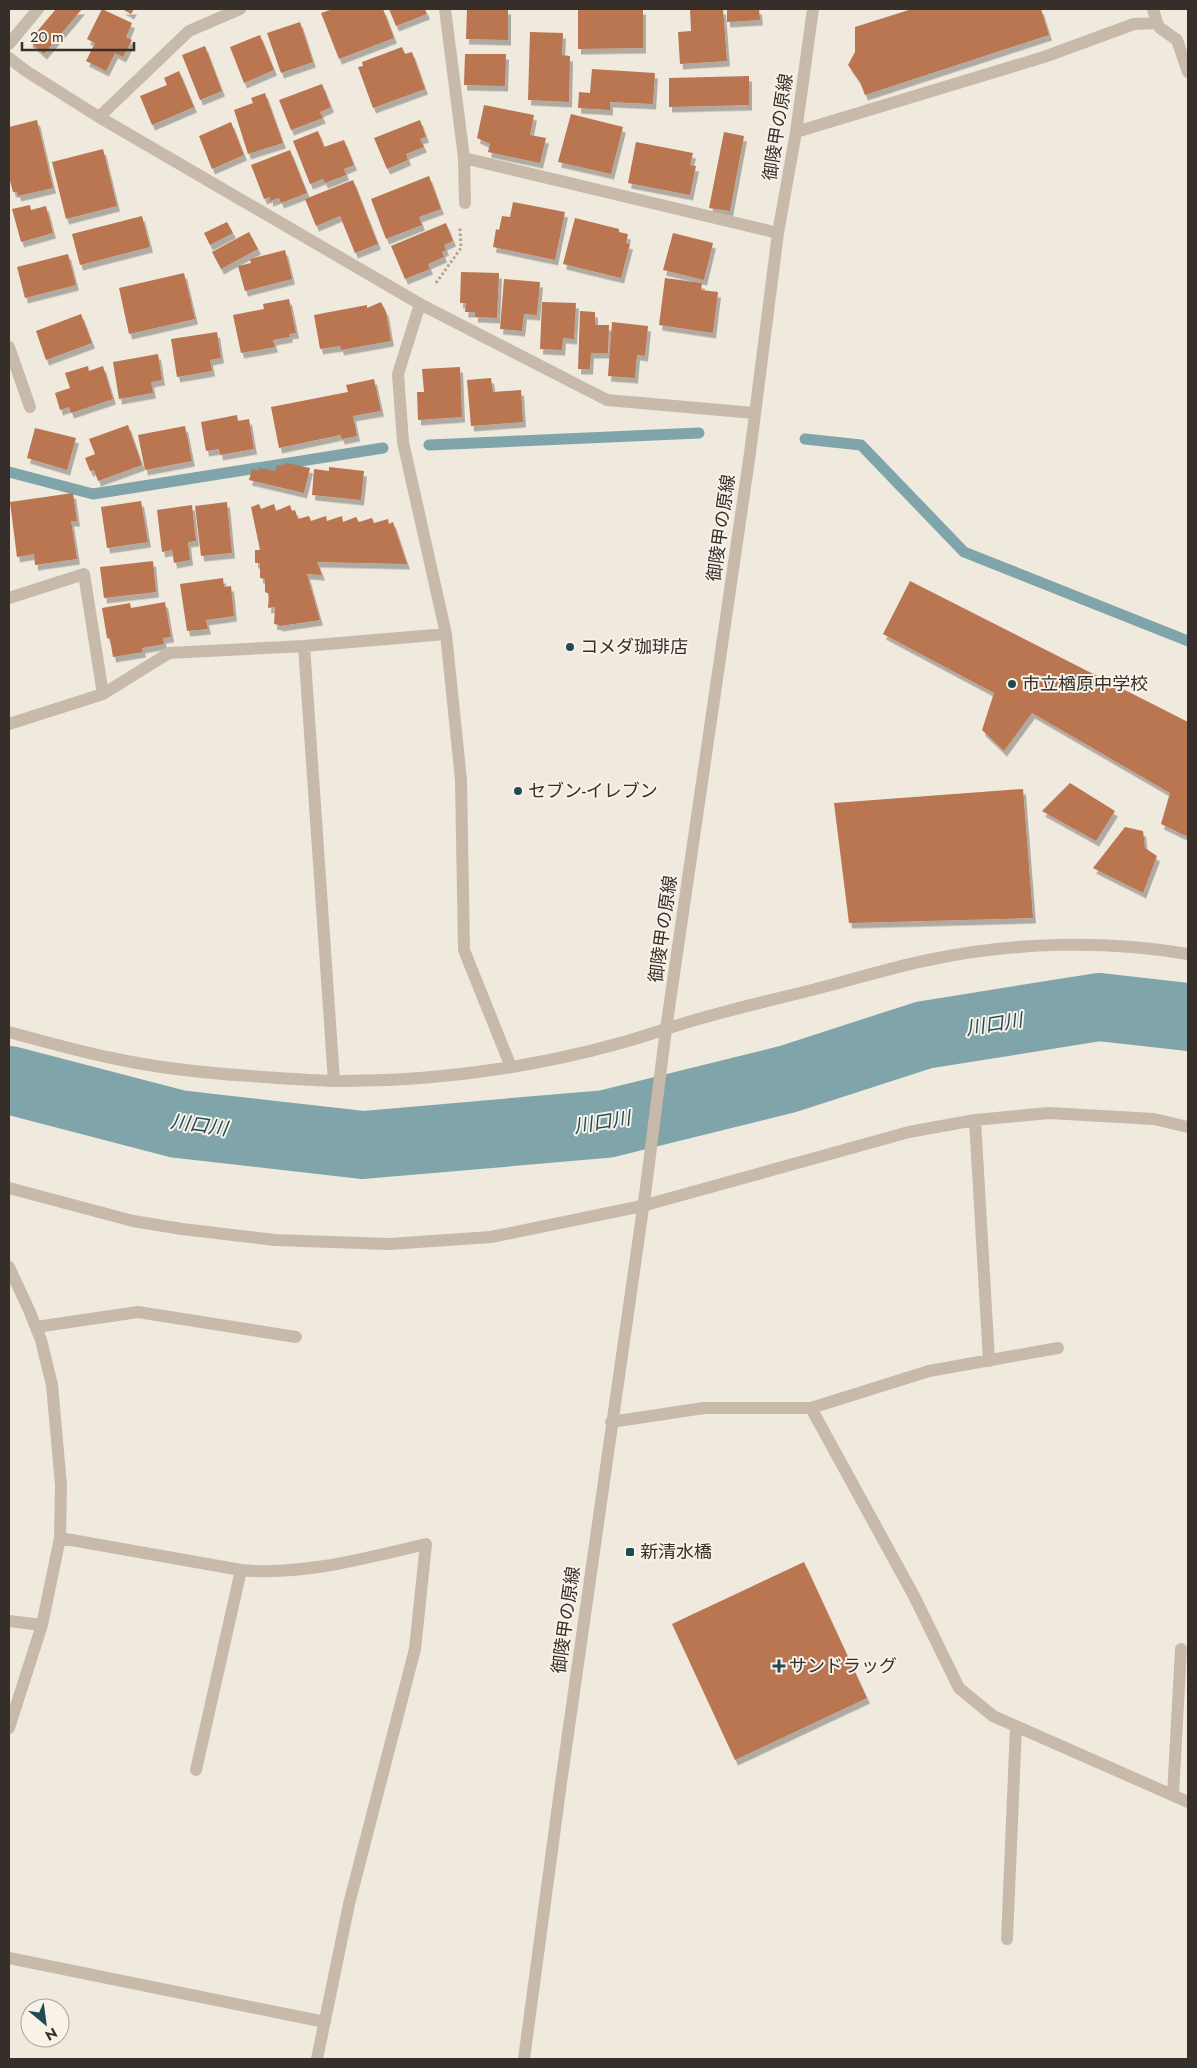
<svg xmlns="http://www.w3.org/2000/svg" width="1197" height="2068" viewBox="0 0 1197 2068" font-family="Jost,'Noto Sans JP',sans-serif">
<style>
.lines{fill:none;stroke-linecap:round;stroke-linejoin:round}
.stream{stroke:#7fa4aa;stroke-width:11}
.river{stroke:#7fa4aa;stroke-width:68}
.building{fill:#ba7451;filter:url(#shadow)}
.path{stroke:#b2a494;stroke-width:3;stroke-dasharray:2.5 2.5;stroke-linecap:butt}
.service{stroke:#c7baaa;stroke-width:12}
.minor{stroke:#c7baaa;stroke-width:12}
.tertiary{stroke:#c7baaa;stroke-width:12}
.poi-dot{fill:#224a52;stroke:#f8f2e9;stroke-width:2}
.labels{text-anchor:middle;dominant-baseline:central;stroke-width:4;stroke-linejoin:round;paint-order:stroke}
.street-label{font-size:18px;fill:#352e29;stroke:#f8f2e9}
.poi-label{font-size:18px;fill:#352e29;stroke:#f8f2e9;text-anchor:start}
.water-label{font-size:19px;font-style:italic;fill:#224a52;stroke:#f8f2e9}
</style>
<defs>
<filter id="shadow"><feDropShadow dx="3" dy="5.5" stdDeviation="0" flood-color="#0004"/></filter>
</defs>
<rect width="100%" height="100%" fill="#f0e9dd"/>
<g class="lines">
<path class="stream" d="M 805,439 L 861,445 L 964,552 L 1188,641
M 429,445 L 699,433
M 9,472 L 93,494 L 383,448"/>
<path class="river" d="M 9,1080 L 178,1124 L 363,1145 L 606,1124 L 788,1079 L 924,1035 L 1099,1007 L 1188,1017"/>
</g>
<path class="building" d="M 56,9 L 82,9 L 44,54 L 29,41 Z
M 102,9 L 132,23 L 126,37 L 132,40 L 123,57 L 115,53 L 106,71 L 86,61 L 95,43 L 87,39 Z
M 122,9 L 134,9 L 131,14 Z
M 333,9 L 383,9 L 394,38 L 339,59 L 321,13 Z
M 389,9 L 425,9 L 427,14 L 396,26 Z
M 467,9 L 508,9 L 508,40 L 466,39 Z
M 578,9 L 643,9 L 643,48 L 578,49 Z
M 690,9 L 723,9 L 727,61 L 680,64 L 678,32 L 691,31 Z
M 727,9 L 759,9 L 760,20 L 727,22 Z
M 912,9 L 1041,9 L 1049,35 L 865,95 L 860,82 L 848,65 L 855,52 L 855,27 Z
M 300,22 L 313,62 L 281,73 L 267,33 Z
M 530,32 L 563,33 L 562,55 L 570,56 L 569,102 L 528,100 Z
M 260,35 L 274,70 L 244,83 L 230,47 Z
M 205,46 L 222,91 L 200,100 L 182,55 Z
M 402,47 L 405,54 L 412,52 L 425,89 L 373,108 L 358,67 L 363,66 L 362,62 Z
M 465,54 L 506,54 L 505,86 L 464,85 Z
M 592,69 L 655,73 L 653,104 L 610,102 L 610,110 L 578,108 L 579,92 L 590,93 Z
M 179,71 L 194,107 L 152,125 L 140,96 L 167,85 L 164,78 Z
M 749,76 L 749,105 L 669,107 L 669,78 Z
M 322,84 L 331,107 L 320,112 L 323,118 L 291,130 L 279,100 Z
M 265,93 L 283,143 L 248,154 L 234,110 L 253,103 L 251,98 Z
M 484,105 L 534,115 L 530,135 L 546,138 L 540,163 L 488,152 L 490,144 L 477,138 Z
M 571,114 L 623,127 L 611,174 L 558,162 Z
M 37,120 L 53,188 L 18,196 L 17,192 L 13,192 L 9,177 L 9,127 Z
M 420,120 L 426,137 L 420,139 L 424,147 L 406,154 L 408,160 L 387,169 L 374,138 Z
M 231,122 L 244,155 L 212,169 L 199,136 Z
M 318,131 L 324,147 L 344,140 L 354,165 L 344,169 L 346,175 L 325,183 L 323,179 L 310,184 L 293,141 Z
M 724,132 L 744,136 L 730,211 L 709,208 Z
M 636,142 L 693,153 L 690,165 L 696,166 L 690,195 L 628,183 Z
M 103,149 L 117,206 L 66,219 L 52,162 Z
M 290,150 L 307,193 L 281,203 L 279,198 L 270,201 L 270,197 L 264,199 L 251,165 Z
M 429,176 L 441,209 L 419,217 L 422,225 L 386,239 L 371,199 Z
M 353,180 L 378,244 L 355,253 L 340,216 L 316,226 L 305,199 Z
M 513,202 L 565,212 L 555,260 L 493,247 L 496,229 L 499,230 L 502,216 L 510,217 Z
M 30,205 L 31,210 L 46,206 L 53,233 L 21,242 L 12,209 Z
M 142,216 L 150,247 L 80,265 L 72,234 Z
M 575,218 L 619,229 L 619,232 L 628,234 L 626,243 L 630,244 L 621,278 L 563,264 Z
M 227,222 L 233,233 L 210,245 L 204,233 Z
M 446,223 L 453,241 L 444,245 L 446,250 L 442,252 L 444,257 L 428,264 L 430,269 L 405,279 L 391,246 Z
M 249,232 L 258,249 L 221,269 L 212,252 Z
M 673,233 L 713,243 L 704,280 L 663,270 Z
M 285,250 L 292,279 L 245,291 L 238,266 L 251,263 L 250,259 Z
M 68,254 L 76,285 L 25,298 L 17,267 Z
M 461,272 L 499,273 L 497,318 L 475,317 L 475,312 L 465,312 L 466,303 L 460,303 Z
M 184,273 L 195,319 L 129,334 L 119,288 Z
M 665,278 L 702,283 L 701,290 L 718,292 L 713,333 L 659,325 Z
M 504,279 L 540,282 L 537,315 L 524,314 L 522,331 L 500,329 Z
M 289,299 L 296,333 L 289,334 L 290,337 L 273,340 L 275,347 L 241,353 L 233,315 L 264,309 L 263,304 Z
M 381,302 L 386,312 L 391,341 L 341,350 L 340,346 L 320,349 L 314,315 L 367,305 L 367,308 Z
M 542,302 L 576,303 L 574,339 L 563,338 L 562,350 L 540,349 Z
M 580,311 L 595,312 L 595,325 L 609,325 L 608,353 L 591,353 L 590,369 L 578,369 Z
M 81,314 L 92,343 L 46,360 L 36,331 Z
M 612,322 L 648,326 L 645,356 L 637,355 L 635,378 L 608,376 Z
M 217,332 L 221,358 L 210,360 L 212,371 L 177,377 L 171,339 Z
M 158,354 L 162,380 L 151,382 L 153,393 L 119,399 L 113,362 Z
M 88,366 L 89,371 L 103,366 L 113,399 L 71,413 L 69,407 L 60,410 L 55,393 L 70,388 L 65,373 Z
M 460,367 L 462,417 L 418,420 L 417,392 L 424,392 L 422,369 Z
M 491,378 L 493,392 L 521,390 L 523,422 L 471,426 L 467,380 Z
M 374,379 L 381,411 L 353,416 L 357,436 L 342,439 L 340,435 L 279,448 L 271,407 L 348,392 L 346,385 Z
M 237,415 L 238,421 L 249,419 L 254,449 L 220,455 L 219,449 L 206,451 L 201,422 Z
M 128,425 L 142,465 L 98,481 L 94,470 L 90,471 L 85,458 L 95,454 L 89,439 Z
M 185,426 L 192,461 L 145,470 L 138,435 Z
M 35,428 L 76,438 L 67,470 L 27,458 Z
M 287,463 L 310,468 L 304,493 L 249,480 L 252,469 L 258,471 L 259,468 L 275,471 L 277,465 L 281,466 Z
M 329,467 L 364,471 L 361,500 L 312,495 L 314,469 L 329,471 Z
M 73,493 L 77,521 L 71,521 L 77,559 L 35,565 L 34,554 L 17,557 L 10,502 Z
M 141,501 L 148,542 L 107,548 L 101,507 Z
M 227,502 L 232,553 L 201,556 L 195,506 Z
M 259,504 L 261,509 L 274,504 L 276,511 L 290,505 L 292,511 L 295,510 L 298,519 L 309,516 L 311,521 L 326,516 L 327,521 L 342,516 L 343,522 L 356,517 L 359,522 L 372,518 L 374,523 L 388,519 L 389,524 L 393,522 L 407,564 L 317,562 L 322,575 L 307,574 L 320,620 L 280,626 L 279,625 L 274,624 L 275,607 L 268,608 L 269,594 L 265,592 L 265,579 L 260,578 L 260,563 L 255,563 L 255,550 L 260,550 L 251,507 Z
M 192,505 L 196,541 L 188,542 L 190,560 L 174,563 L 172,550 L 162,552 L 157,510 Z
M 153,561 L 156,592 L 104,598 L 100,567 Z
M 223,578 L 224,587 L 231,586 L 234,616 L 206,620 L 208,629 L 187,631 L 180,584 Z
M 910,581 L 1188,722 L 1188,837 L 1161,824 L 1170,793 L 1032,713 L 1004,751 L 982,730 L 994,693 L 883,634 Z
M 165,602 L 171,637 L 163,638 L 164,644 L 142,648 L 143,652 L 113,657 L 110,639 L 107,638 L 102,608 L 130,603 L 131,608 Z
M 1070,783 L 1115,811 L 1096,841 L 1042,811 Z
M 1023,789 L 1033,918 L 849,923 L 834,803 Z
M 1125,827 L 1143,831 L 1145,848 L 1157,856 L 1143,893 L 1093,868 Z
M 804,1562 L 867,1698 L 735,1760 L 672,1624 Z"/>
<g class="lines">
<path class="path" d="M 436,283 L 461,248 L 460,227"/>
<path class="service" d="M 1173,1795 L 1181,1649"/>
<path class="minor" d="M 445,9 L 464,158
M 1153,9 L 1157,23
M 9,44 L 38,9
M 9,58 L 26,71 L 99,117 L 420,304 L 607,400 L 754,413
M 99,117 L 189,31 L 240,9
M 796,132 L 1044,57 L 1134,24 L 1157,23 L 1160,28 L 1177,40 L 1188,72
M 465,203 L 464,158 L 778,233
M 420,304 L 398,374 L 403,442 L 446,634 L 461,780 L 464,950 L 511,1067
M 9,347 L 30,407
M 9,598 L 84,574 L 103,694
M 304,646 L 334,1081
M 9,724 L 103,694 L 169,653 L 304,646 L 446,634
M 9,1032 C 43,1041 77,1051 112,1058 C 157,1068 204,1073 251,1076 C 278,1078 306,1080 334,1081 C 444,1082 562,1064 666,1029
M 975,1120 L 989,1361
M 9,1188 L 133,1221 L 182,1229 L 275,1240 L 389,1244 L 491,1237 L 642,1206 L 909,1132 L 975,1120 L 1049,1113 L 1154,1119 L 1188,1127
M 9,1267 L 29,1310 L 41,1340 L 52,1385 L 61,1485 L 60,1538 L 42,1625 L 9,1728
M 36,1327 L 138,1312 L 296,1337
M 811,1408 L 929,1371 L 1058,1348
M 611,1422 L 704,1408 L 811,1408 L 914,1596 L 959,1688 L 993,1716 L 1188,1802
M 60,1538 L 241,1570 L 196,1770
M 241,1570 C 302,1576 366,1558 426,1544 L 415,1649 L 349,1904 L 317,2059
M 9,1621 L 42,1625
M 1007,1939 L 1016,1727
M 9,1958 L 325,2022"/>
<path class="tertiary" d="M 666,1029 C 714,1013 763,1002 812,990 C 852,980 892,967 933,959 C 1015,942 1105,940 1188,954
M 524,2059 L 561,1783 L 646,1187 L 666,1029 L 750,453 L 778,233 L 796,132 L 813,9"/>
</g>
<g class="poi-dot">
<circle cx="570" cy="647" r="5"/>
<circle cx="1012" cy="684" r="5"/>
<circle cx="518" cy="791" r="5"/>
<rect x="625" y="1547" width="10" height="10" rx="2.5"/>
<path d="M776.5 1658.5h5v5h5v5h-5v5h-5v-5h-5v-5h5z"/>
</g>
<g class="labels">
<g class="street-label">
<text transform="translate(778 127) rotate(-81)">御陵甲の原線</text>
<text transform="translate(721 528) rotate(-82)">御陵甲の原線</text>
<text transform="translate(663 929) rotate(-82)">御陵甲の原線</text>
<text transform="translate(566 1620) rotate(-82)">御陵甲の原線</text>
</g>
<g class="poi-label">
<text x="580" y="647">コメダ珈琲店</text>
<text x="1022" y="684">市立楢原中学校</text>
<text x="528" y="791">セブン-イレブン</text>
<text x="640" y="1552">新清水橋</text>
<text x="789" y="1666">サンドラッグ</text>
</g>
<g class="water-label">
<text transform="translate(994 1024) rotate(-9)">川口川</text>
<text transform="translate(602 1122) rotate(-9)">川口川</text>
<text transform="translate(199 1125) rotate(8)">川口川</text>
</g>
</g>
<rect width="1197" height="2068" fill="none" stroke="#352e29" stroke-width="20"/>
<g transform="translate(45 2023) rotate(151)"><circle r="24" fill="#f8f2e9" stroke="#aaa49c"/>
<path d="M0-4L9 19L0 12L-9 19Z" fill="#224a52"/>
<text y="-8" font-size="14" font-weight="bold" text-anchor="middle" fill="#352e29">N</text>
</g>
<path d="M22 42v8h112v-8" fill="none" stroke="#352e29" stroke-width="2.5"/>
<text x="30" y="42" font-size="15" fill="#352e29" stroke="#f8f2e9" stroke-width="4" paint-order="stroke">20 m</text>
</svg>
